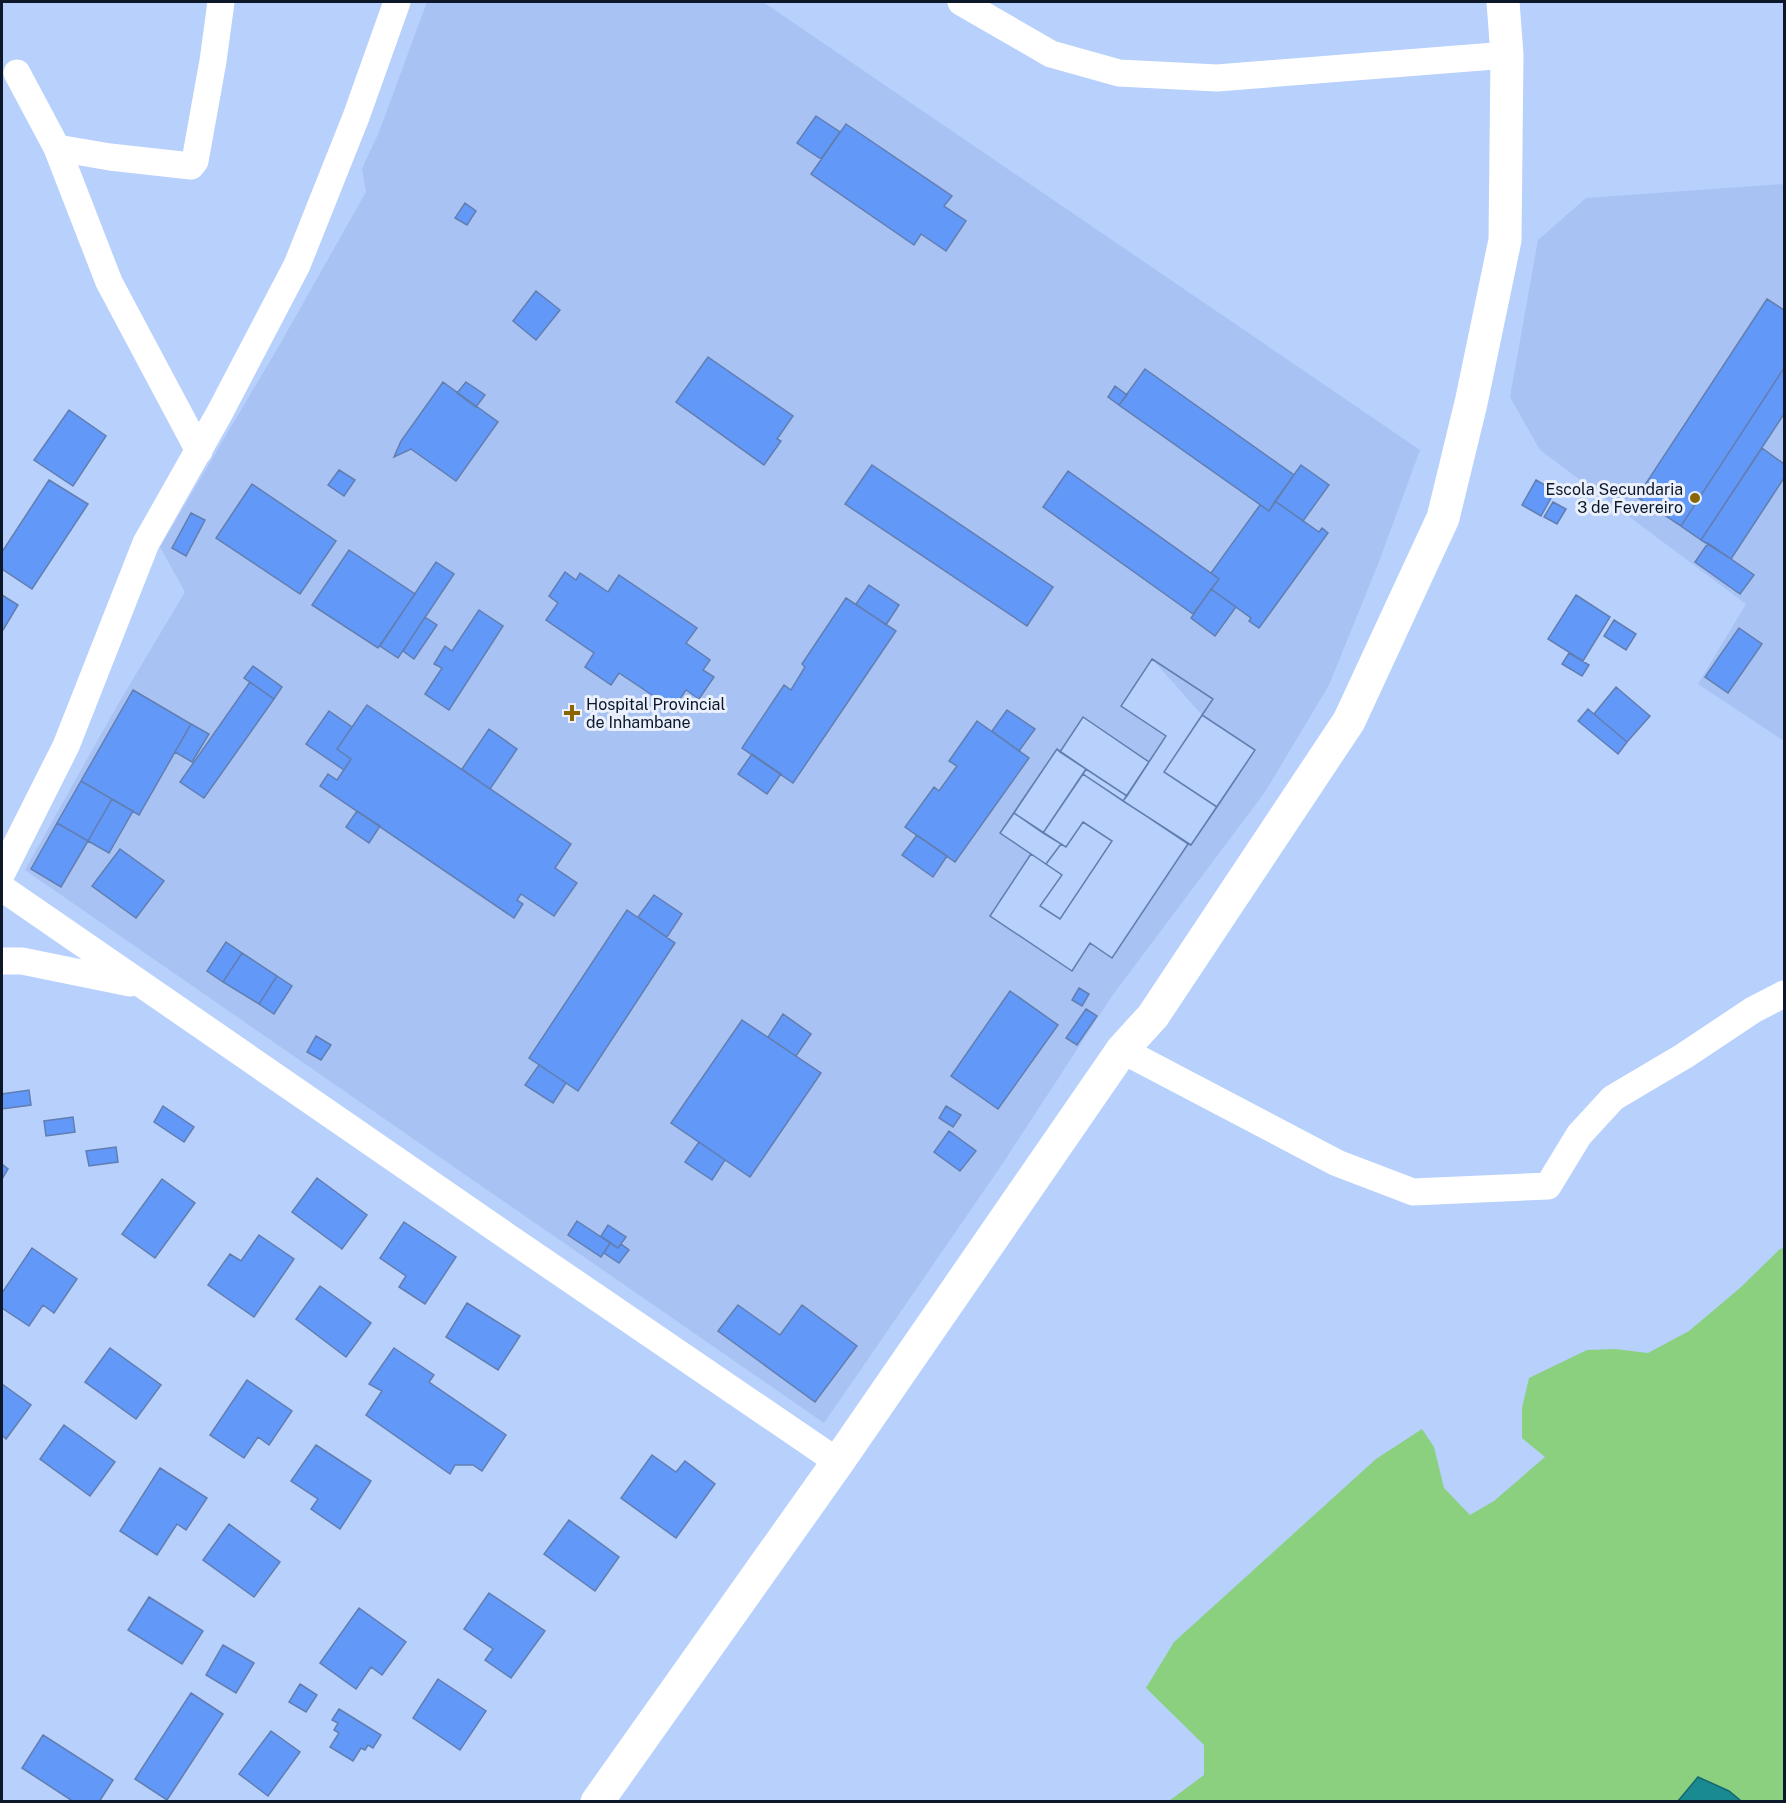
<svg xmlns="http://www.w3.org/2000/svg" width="1786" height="1803" viewBox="0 0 1786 1803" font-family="'Public Sans',sans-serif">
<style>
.built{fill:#a7c2f3;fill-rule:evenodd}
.green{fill:#8ad07f}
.water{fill:#198a90;stroke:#156871;stroke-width:1.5}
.building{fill:#6298f8;stroke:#627eb0;stroke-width:1.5;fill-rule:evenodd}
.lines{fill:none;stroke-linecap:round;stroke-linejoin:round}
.street{stroke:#fff;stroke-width:27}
.secondary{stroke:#fff;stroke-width:33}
.poi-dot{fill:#8b6403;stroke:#eaf0fc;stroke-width:2}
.labels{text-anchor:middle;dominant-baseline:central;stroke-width:6;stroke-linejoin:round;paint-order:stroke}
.poi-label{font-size:16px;fill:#0c172a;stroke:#eaf0fc;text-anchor:end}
</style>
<rect width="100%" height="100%" fill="#b7d0fc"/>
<path class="built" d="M 427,2 L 763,2 L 1420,450 L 1378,564 L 1329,685 L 1265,792 L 1112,996 L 1003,1163 L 824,1423 L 25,870 L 117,706 L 185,592 L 160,547 L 279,346 L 366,192 L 362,169 L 379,132 ZM 816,116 L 840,132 L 846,124 L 951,196 L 944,206 L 966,222 L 946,251 L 921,234 L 914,245 L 811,174 L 821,159 L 797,143 ZM 465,203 L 476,211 L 467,224 L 456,217 ZM 536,291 L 560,310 L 536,340 L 513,321 ZM 708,357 L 793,416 L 777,439 L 780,441 L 764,464 L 676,402 ZM 1145,369 L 1294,475 L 1302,465 L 1329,485 L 1303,521 L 1319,532 L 1322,529 L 1327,533 L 1259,628 L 1249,621 L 1251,618 L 1236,607 L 1215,636 L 1191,619 L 1193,614 L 1043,508 L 1068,471 L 1211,573 L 1260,505 L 1108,397 L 1115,387 L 1127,395 ZM 466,382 L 485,395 L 477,407 L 498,422 L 455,480 L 411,449 L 395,457 L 401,441 L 442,383 L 457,393 ZM 872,465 L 1053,586 L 1026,626 L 845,505 ZM 252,484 L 336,541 L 300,594 ZM 191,513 L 205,521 L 186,556 L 172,548 ZM 348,550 L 415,594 L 436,562 L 454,574 L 425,617 L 437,625 L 415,658 L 403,651 L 398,658 L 380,646 L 378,648 L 312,605 ZM 565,573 L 576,580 L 580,574 L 608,592 L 620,575 L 697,627 L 686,643 L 710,660 L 703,670 L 714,678 L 699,699 L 686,690 L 672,709 L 547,620 L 558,603 L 549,596 ZM 869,585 L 899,605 L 886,625 L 895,632 L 794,782 L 781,774 L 767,793 L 739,774 L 752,754 L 742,747 L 784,686 L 791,690 L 805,667 L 802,664 L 846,599 L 856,604 ZM 479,610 L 503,626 L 449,709 L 442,668 L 434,663 L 445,646 L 452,651 ZM 1152,659 L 1202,715 L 1255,750 L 1191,845 L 1188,844 L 1112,958 L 1090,943 L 1072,971 L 990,916 L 1031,854 L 1001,833 L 1056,750 L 1060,752 L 1083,717 L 1149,762 L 1166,736 L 1121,706 ZM 253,666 L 282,687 L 204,798 L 181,782 L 250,682 L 244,678 ZM 133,691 L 208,734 L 192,762 L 175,752 L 133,811 L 109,853 L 88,841 L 61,887 L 31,869 ZM 368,706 L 462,769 L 489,730 L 517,749 L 490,789 L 571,844 L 555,868 L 577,883 L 555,916 L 521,894 L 517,900 L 380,826 L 368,842 L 346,827 L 357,811 L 337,780 L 344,770 L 307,744 L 329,712 L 352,727 ZM 1007,710 L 1035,729 L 1019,751 L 1029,758 L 955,862 L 947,856 L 932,877 L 903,856 L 917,835 L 905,827 L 934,787 L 939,791 L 957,766 L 977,722 L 992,731 ZM 120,849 L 163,880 L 93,886 ZM 654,895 L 682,914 L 667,937 L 675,943 L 578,1090 L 566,1083 L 553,1103 L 526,1086 L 539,1065 L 530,1058 L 628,911 L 638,917 ZM 226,943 L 292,986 L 274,1014 L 208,971 ZM 1078,988 L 1089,994 L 1082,1006 L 1072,1000 ZM 1010,991 L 1057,1025 L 998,1109 L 951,1076 ZM 1086,1009 L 1096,1016 L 1076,1045 L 1067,1038 ZM 783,1014 L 811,1034 L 711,1180 L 685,1162 L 699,1142 L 672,1123 L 742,1020 L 768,1037 ZM 316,1036 L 331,1045 L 321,1060 L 307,1052 ZM 946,1106 L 961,1115 L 953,1127 L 939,1118 ZM 950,1132 L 975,1152 L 960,1171 L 934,1152 ZM 577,1221 L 601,1236 L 608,1226 L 625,1237 L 621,1244 L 628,1250 L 619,1263 L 604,1253 L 601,1257 L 568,1235 ZM 738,1305 L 780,1335 L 802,1305 L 857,1346 L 815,1402 L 719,1330 Z
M 1784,184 L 1784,741 L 1698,684 L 1746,604 L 1540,450 L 1510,397 L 1538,240 L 1586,198 Z"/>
<path class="green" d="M 1784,1248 L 1784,1801 L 1169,1801 L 1204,1775 L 1204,1745 L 1146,1688 L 1174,1642 L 1376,1459 L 1422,1429 L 1434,1447 L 1444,1488 L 1470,1515 L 1494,1501 L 1545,1457 L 1522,1438 L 1522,1408 L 1529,1378 L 1587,1350 L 1615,1349 L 1648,1353 L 1689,1331 L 1740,1288 L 1780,1249 Z"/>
<path class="water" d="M 1698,1777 L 1729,1791 L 1741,1801 L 1678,1801 Z"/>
<path class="building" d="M 816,116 L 840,132 L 821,159 L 797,143 Z
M 846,124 L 952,196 L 944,206 L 966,221 L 946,251 L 921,234 L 914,245 L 811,174 Z
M 465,203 L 476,211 L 467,225 L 455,218 Z
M 536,291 L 560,310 L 536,340 L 513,321 Z
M 1767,299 L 1784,310 L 1784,368 L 1681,526 L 1637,497 Z
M 708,357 L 793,416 L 777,439 L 781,441 L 764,465 L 676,402 Z
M 1784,368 L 1784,414 L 1701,540 L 1681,526 Z
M 1145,369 L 1294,475 L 1269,511 L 1119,405 Z
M 443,382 L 498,422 L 456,481 L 411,449 L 394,457 L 401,441 Z
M 466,382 L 485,395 L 476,407 L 457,393 Z
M 1115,386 L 1127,395 L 1119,405 L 1108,397 Z
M 69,410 L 106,436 L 73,486 L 34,460 Z
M 1762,448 L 1784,464 L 1784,478 L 1731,559 L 1701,540 Z
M 872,465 L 1053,587 L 1027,626 L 845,504 Z
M 1301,465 L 1329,485 L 1303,521 L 1275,501 Z
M 339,470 L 355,480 L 344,496 L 328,485 Z
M 1068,471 L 1219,579 L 1193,614 L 1043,507 Z
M 49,480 L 88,504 L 32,589 L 2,569 L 2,552 Z
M 1536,480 L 1555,491 L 1541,516 L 1522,505 Z
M 252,484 L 336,541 L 300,594 L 216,538 Z
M 1275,501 L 1319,532 L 1322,528 L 1328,533 L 1259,628 L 1249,621 L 1251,618 L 1211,589 L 1219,579 L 1211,573 L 1260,505 L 1269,511 Z
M 1553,502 L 1566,509 L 1557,524 L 1544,517 Z
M 191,513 L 205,520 L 186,556 L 172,548 Z
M 1708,543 L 1754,575 L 1740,594 L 1695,562 Z
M 349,550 L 415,594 L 378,648 L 312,605 Z
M 436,562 L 454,574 L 398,658 L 380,646 Z
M 565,572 L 576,580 L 580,573 L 608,592 L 619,575 L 697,628 L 686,643 L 710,660 L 703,670 L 714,677 L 699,699 L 686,690 L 673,709 L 619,673 L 611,685 L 585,667 L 594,653 L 546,620 L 558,603 L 549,596 Z
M 869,585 L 899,605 L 886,625 L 856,604 Z
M 1211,589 L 1236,607 L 1215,636 L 1191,618 Z
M 2,595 L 18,605 L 3,630 L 2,629 Z
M 1576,595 L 1610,617 L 1583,661 L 1548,639 Z
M 846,598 L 896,631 L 793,783 L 742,748 L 784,685 L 791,690 L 805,667 L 802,664 Z
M 479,610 L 503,626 L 449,710 L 425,694 L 442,668 L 434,664 L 445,646 L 452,651 Z
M 425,617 L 437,625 L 414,659 L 403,651 Z
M 1614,620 L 1636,634 L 1626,650 L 1604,636 Z
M 1739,628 L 1762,644 L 1728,693 L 1705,677 Z
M 1569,653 L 1589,665 L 1582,676 L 1562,664 Z
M 1152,659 L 1213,699 L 1202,715 L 1255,750 L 1191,845 L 1188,844 L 1112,958 L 1090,943 L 1072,971 L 990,916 L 1031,854 L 1000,833 L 1057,749 L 1060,752 L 1083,717 L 1149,762 L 1166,736 L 1121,706 ZM 1086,769 L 1127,796 L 1123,801 L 1083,774 ZM 1083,822 L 1112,841 L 1060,919 L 1040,906 L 1062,875 L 1046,864 L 1061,844 L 1066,847 Z
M 1152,659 L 1213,699 L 1164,772 L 1217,807 L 1191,845 L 1123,801 L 1166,736 L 1121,706 Z
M 253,666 L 282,687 L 274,699 L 244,678 Z
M 250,682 L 274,699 L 204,798 L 180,782 Z
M 1616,687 L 1650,716 L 1627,742 L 1594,714 Z
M 133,690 L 191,724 L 139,815 L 81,781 Z
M 367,705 L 571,844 L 555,868 L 577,883 L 554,916 L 521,894 L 517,900 L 523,904 L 514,918 L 320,786 L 328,774 L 337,780 L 351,759 L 337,749 Z
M 1588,709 L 1627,742 L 1618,754 L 1578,721 Z
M 1007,710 L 1035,729 L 1019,751 L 992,731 Z
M 329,711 L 352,727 L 337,749 L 351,759 L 344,770 L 306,744 Z
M 1202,715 L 1255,750 L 1217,807 L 1164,772 Z
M 1083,717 L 1149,762 L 1127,796 L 1060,752 Z
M 977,721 L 1029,758 L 955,862 L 905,827 L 934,787 L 939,791 L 957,766 L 949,761 Z
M 191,724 L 209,734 L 192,762 L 175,752 Z
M 489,729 L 517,749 L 490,789 L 462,769 Z
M 1057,749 L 1086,769 L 1043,833 L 1014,813 Z
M 752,754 L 781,774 L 767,794 L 738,774 Z
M 1083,774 L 1188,844 L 1112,958 L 1090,943 L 1072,971 L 990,916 L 1031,854 L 1062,875 L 1040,906 L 1060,919 L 1112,841 L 1083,822 L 1066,847 L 1043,833 Z
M 81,781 L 112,799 L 88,841 L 57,823 Z
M 112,799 L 133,811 L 109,853 L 88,841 Z
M 357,811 L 380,826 L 369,843 L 346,827 Z
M 1014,813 L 1061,844 L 1046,864 L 1000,833 Z
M 57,823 L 88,841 L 61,887 L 31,869 Z
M 917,835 L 947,856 L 933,877 L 902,855 Z
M 120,849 L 164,881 L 136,918 L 92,886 Z
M 654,895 L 682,914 L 667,937 L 638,917 Z
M 627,910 L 675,943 L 578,1091 L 529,1058 Z
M 226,942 L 242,953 L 223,982 L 207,971 Z
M 242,953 L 277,976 L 259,1004 L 223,982 Z
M 277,976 L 292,986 L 274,1014 L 259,1004 Z
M 1079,988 L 1089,994 L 1082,1006 L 1072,1000 Z
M 1010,991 L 1058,1025 L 998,1109 L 951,1076 Z
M 1086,1009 L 1097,1016 L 1077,1045 L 1066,1038 Z
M 783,1014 L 811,1034 L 796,1056 L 768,1037 Z
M 742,1020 L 821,1073 L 750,1177 L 671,1123 Z
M 316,1036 L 331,1045 L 321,1060 L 307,1052 Z
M 539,1065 L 566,1083 L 553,1103 L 525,1085 Z
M 29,1090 L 31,1105 L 2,1109 L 2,1094 Z
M 163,1106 L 194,1127 L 184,1142 L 154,1122 Z
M 946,1106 L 961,1115 L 953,1127 L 939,1118 Z
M 73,1117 L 75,1132 L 46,1136 L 44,1121 Z
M 949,1131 L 976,1151 L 960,1171 L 934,1152 Z
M 699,1142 L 725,1160 L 712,1180 L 685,1162 Z
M 116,1147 L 118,1162 L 89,1166 L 86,1151 Z
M 2,1164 L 8,1169 L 2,1179 Z
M 317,1178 L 367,1215 L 342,1249 L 292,1212 Z
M 162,1179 L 195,1203 L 155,1258 L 122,1234 Z
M 577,1221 L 610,1243 L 601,1257 L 568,1235 Z
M 404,1222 L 456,1257 L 425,1304 L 399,1287 L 406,1276 L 380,1258 Z
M 608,1225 L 626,1237 L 618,1248 L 601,1236 Z
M 259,1235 L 294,1259 L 254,1317 L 208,1285 L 230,1254 L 241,1261 Z
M 610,1243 L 618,1248 L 621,1244 L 629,1250 L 619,1263 L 604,1253 Z
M 32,1248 L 77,1279 L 54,1313 L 43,1305 L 29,1326 L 2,1308 L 2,1293 Z
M 320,1286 L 371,1323 L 346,1357 L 296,1319 Z
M 467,1303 L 520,1336 L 498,1370 L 446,1337 Z
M 738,1305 L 780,1335 L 802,1305 L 857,1346 L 815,1402 L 718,1331 Z
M 110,1348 L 161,1385 L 136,1419 L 85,1382 Z
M 394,1348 L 434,1375 L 429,1382 L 506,1435 L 482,1471 L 473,1465 L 455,1465 L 450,1474 L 366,1415 L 382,1391 L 369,1384 Z
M 247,1380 L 292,1411 L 269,1445 L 258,1437 L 244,1458 L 210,1435 Z
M 2,1384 L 31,1405 L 6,1439 L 2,1435 Z
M 64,1425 L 115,1462 L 90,1496 L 40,1459 Z
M 316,1445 L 371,1481 L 340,1529 L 311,1509 L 318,1499 L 291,1481 Z
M 652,1455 L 676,1472 L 685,1461 L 715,1484 L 676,1538 L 621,1498 Z
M 160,1468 L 207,1498 L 186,1530 L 177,1524 L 157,1555 L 120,1531 Z
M 569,1520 L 619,1557 L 595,1591 L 544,1554 Z
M 229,1524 L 280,1562 L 254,1597 L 203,1560 Z
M 489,1593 L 545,1631 L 511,1678 L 485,1660 L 493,1649 L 464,1629 Z
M 149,1597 L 203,1631 L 182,1664 L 128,1630 Z
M 359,1608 L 406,1642 L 382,1675 L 371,1667 L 356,1689 L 320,1663 Z
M 223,1645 L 254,1663 L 236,1693 L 206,1675 Z
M 438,1679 L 486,1711 L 460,1750 L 413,1718 Z
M 300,1684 L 317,1695 L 306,1712 L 289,1702 Z
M 191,1693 L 223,1714 L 167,1800 L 135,1779 Z
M 339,1709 L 381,1735 L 373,1748 L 368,1745 L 365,1750 L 361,1748 L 353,1761 L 330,1747 L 339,1733 L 334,1730 L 338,1723 L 332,1720 Z
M 271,1731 L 300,1752 L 268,1796 L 239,1774 Z
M 43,1735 L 113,1780 L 99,1802 L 74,1802 L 22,1768 Z"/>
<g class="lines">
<path class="street" d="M 961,2 L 1051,54 L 1119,73 L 1217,78 L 1507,55
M 17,73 L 57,148
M 199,451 L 109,282 L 57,148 L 110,157 L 191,166 L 195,161 L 213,61 L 221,2
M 2,873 L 66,746 L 146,543 L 219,414 L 297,265 L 356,117 L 397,2
M 2,888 L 508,1237 L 838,1462
M 2,961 L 22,961 L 130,983
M 1122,1050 L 1337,1163 L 1413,1192 L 1548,1186 L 1579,1135 L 1613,1098 L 1684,1056 L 1753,1010 L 1784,994"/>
<path class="secondary" d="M 597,1802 L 838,1462 L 1122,1050 L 1153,1016 L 1349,721 L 1443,518 L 1471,403 L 1505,240 L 1507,55 L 1503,2"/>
</g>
<g class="poi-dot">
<circle cx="1695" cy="498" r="6"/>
<path d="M569 704h6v6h6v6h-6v6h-6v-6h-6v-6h6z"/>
</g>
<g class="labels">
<g class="poi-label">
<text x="1683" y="489">Escola Secundaria<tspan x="1683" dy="18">3 de Fevereiro</tspan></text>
<text x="586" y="704" text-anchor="start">Hospital Provincial<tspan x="586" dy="18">de Inhambane</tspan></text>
</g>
</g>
<rect width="1786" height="1803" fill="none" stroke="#0c172a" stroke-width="6"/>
</svg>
